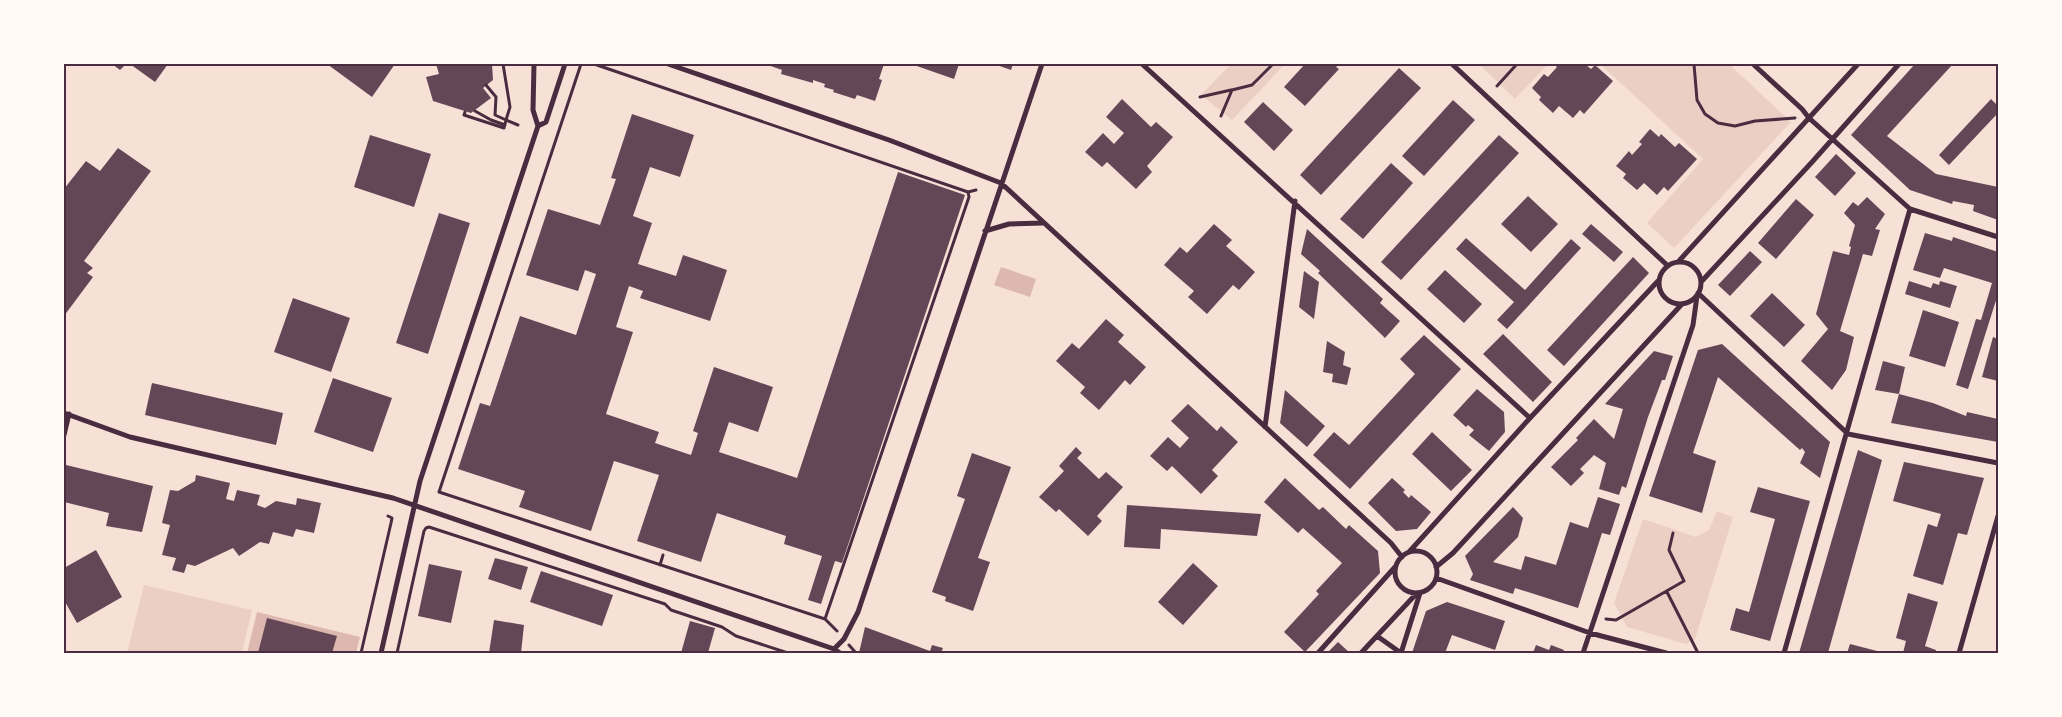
<svg xmlns="http://www.w3.org/2000/svg" width="2062" height="717" viewBox="0 0 2062 717" font-family="Montserrat,sans-serif">
<style>
.green{fill:#ebcfc5}
.water{fill:#dcb8b0}
.building{fill:#644757}
.lines{fill:none;stroke-linecap:round;stroke-linejoin:round}
.path{stroke:#4a2c40;stroke-width:3}
.minor{stroke:#4a2c40;stroke-width:5}
.neatline{fill:none;stroke:#4a2c40;stroke-width:2}
</style>
<rect width="100%" height="100%" fill="#f7e1d7"/>
<path class="green" d="M 1231,64 L 1285,64 L 1232,120 L 1201,95 Z
M 1479,64 L 1548,64 L 1515,99 Z
M 1600,64 L 1729,64 L 1791,122 L 1674,248 L 1647,223 L 1703,159 Z
M 1717,511 L 1733,517 L 1695,639 L 1686,644 L 1627,627 L 1614,603 L 1643,519 L 1696,537 L 1709,530 Z
M 144,585 L 252,610 L 242,653 L 127,653 Z"/>
<path class="water" d="M 1001,267 L 1036,279 L 1030,297 L 994,285 Z
M 257,612 L 360,637 L 356,653 L 247,653 Z"/>
<path class="building" d="M 112,64 L 126,64 L 120,70 Z
M 130,64 L 168,64 L 155,82 Z
M 327,64 L 395,64 L 372,97 Z
M 436,64 L 492,64 L 493,80 L 483,88 L 491,98 L 471,113 L 433,101 L 426,77 L 439,74 Z
M 765,64 L 884,64 L 879,79 L 882,80 L 875,101 L 857,95 L 855,99 L 833,92 L 834,90 L 824,87 L 825,84 L 813,80 L 813,83 L 781,74 L 782,70 Z
M 911,64 L 959,64 L 954,79 Z
M 994,64 L 1013,64 L 1011,70 Z
M 1305,64 L 1340,64 L 1336,67 L 1339,69 L 1305,106 L 1284,87 Z
M 1554,64 L 1585,64 L 1591,69 L 1595,65 L 1613,81 L 1584,114 L 1580,110 L 1573,118 L 1559,106 L 1553,113 L 1539,100 L 1541,97 L 1532,88 L 1544,74 L 1548,77 L 1557,67 Z
M 1915,64 L 1953,64 L 1887,136 L 1936,174 L 1998,187 L 1998,220 L 1973,211 L 1974,205 L 1953,201 L 1952,204 L 1910,190 L 1851,135 Z
M 1399,68 L 1421,88 L 1321,195 L 1300,175 Z
M 1122,99 L 1151,127 L 1156,122 L 1173,137 L 1147,166 L 1152,172 L 1136,189 L 1107,162 L 1102,167 L 1085,152 L 1103,133 L 1114,144 L 1124,133 L 1106,117 Z
M 1991,99 L 1998,106 L 1998,113 L 1949,165 L 1939,155 Z
M 1453,100 L 1475,120 L 1424,176 L 1402,156 Z
M 1263,102 L 1293,130 L 1274,151 L 1244,122 Z
M 632,114 L 694,135 L 680,177 L 650,167 L 633,216 L 652,223 L 638,264 L 676,276 L 683,255 L 727,270 L 710,321 L 640,298 L 643,291 L 629,286 L 616,327 L 633,332 L 606,414 L 659,432 L 655,443 L 691,455 L 698,433 L 693,431 L 714,367 L 773,387 L 758,432 L 729,422 L 719,452 L 797,478 L 898,172 L 965,195 L 842,563 L 835,561 L 821,604 L 808,600 L 822,556 L 784,544 L 786,536 L 717,513 L 701,562 L 637,541 L 659,475 L 614,461 L 591,531 L 519,507 L 525,491 L 458,469 L 480,403 L 490,406 L 520,316 L 576,335 L 596,274 L 585,270 L 578,291 L 526,275 L 548,209 L 600,225 L 616,179 L 611,178 Z
M 1650,129 L 1659,137 L 1661,134 L 1675,147 L 1679,143 L 1697,159 L 1668,191 L 1664,187 L 1657,195 L 1644,183 L 1637,190 L 1623,178 L 1626,174 L 1616,166 L 1629,151 L 1632,155 L 1642,144 L 1639,142 Z
M 370,135 L 431,154 L 414,207 L 354,187 Z
M 1499,135 L 1519,153 L 1401,280 L 1381,262 Z
M 118,148 L 151,171 L 84,261 L 93,268 L 87,273 L 93,277 L 64,316 L 64,189 L 86,161 L 100,171 Z
M 1836,154 L 1856,173 L 1835,196 L 1815,177 Z
M 1391,163 L 1413,183 L 1363,239 L 1340,219 Z
M 1528,196 L 1558,224 L 1531,252 L 1501,224 Z
M 1867,197 L 1885,214 L 1875,229 L 1880,230 L 1872,256 L 1863,254 L 1840,331 L 1854,337 L 1846,370 L 1832,390 L 1801,361 L 1828,329 L 1816,314 L 1833,251 L 1849,255 L 1851,247 L 1849,246 L 1855,225 L 1844,213 L 1853,202 L 1858,206 Z
M 1796,199 L 1814,215 L 1776,259 L 1758,243 Z
M 439,213 L 470,223 L 428,354 L 396,343 Z
M 1214,224 L 1232,240 L 1226,246 L 1255,272 L 1239,290 L 1233,285 L 1207,314 L 1188,297 L 1194,291 L 1164,265 L 1180,247 L 1187,253 Z
M 1591,224 L 1623,252 L 1614,262 L 1582,234 Z
M 1307,229 L 1383,299 L 1380,303 L 1400,321 L 1385,338 L 1318,273 L 1320,271 L 1301,254 Z
M 1925,233 L 1952,241 L 1953,237 L 1998,252 L 1998,294 L 1968,389 L 1956,385 L 1976,319 L 1981,320 L 1992,283 L 1944,268 L 1940,278 L 1913,270 Z
M 1466,238 L 1525,290 L 1571,239 L 1581,248 L 1507,329 L 1497,320 L 1514,302 L 1456,249 Z
M 1750,251 L 1762,262 L 1730,296 L 1718,285 Z
M 1633,257 L 1649,273 L 1564,366 L 1547,350 Z
M 1445,270 L 1482,304 L 1464,323 L 1427,289 Z
M 1304,271 L 1319,282 L 1314,319 L 1299,307 Z
M 1909,281 L 1931,288 L 1933,283 L 1939,285 L 1940,281 L 1957,286 L 1950,308 L 1905,294 Z
M 1772,293 L 1805,325 L 1784,347 L 1750,316 Z
M 293,298 L 350,318 L 331,372 L 274,352 Z
M 1923,310 L 1959,322 L 1945,367 L 1909,356 Z
M 1106,319 L 1124,335 L 1118,342 L 1146,367 L 1130,385 L 1125,380 L 1099,410 L 1080,393 L 1085,387 L 1056,361 L 1072,343 L 1079,349 Z
M 1503,334 L 1552,382 L 1533,402 L 1483,354 Z
M 1424,335 L 1461,369 L 1350,489 L 1313,455 L 1334,432 L 1349,445 L 1415,374 L 1400,359 Z
M 1993,337 L 1998,339 L 1998,381 L 1982,377 Z
M 1327,341 L 1345,352 L 1343,365 L 1351,368 L 1347,385 L 1332,382 L 1333,374 L 1323,372 Z
M 1722,344 L 1830,442 L 1820,478 L 1800,463 L 1805,452 L 1802,448 L 1800,450 L 1718,377 L 1693,453 L 1716,461 L 1702,513 L 1649,496 L 1698,350 Z
M 1654,351 L 1673,356 L 1665,380 L 1662,380 L 1648,417 L 1626,488 L 1622,486 L 1619,495 L 1599,489 L 1606,463 L 1594,455 L 1580,469 L 1584,473 L 1571,486 L 1551,467 L 1578,440 L 1576,438 L 1594,419 L 1614,439 L 1623,409 L 1605,404 Z
M 1883,361 L 1905,367 L 1899,394 L 1875,390 Z
M 333,378 L 392,398 L 373,452 L 314,432 Z
M 152,383 L 283,413 L 276,445 L 145,415 Z
M 1477,389 L 1504,412 L 1505,432 L 1489,451 L 1469,435 L 1474,430 L 1468,425 L 1466,427 L 1453,415 Z
M 1285,390 L 1325,426 L 1307,447 L 1280,423 Z
M 1899,394 L 1933,403 L 1966,416 L 1967,412 L 1998,419 L 1998,442 L 1891,423 Z
M 1188,404 L 1217,431 L 1221,426 L 1238,442 L 1212,470 L 1218,476 L 1201,494 L 1172,466 L 1167,471 L 1150,456 L 1168,437 L 1180,448 L 1189,438 L 1171,421 Z
M 1432,432 L 1472,470 L 1451,491 L 1412,454 Z
M 1076,447 L 1082,453 L 1077,458 L 1099,479 L 1106,472 L 1123,487 L 1097,516 L 1102,521 L 1088,536 L 1059,509 L 1056,512 L 1039,497 L 1064,471 L 1059,466 Z
M 1858,450 L 1882,460 L 1828,653 L 1799,653 Z
M 972,453 L 1011,467 L 978,558 L 990,562 L 973,611 L 945,601 L 946,597 L 932,592 L 965,499 L 957,496 Z
M 1904,462 L 1984,478 L 1967,535 L 1958,533 L 1943,585 L 1913,576 L 1928,524 L 1937,527 L 1941,514 L 1893,501 Z
M 66,465 L 153,486 L 142,532 L 106,526 L 109,513 L 64,502 L 64,473 Z
M 196,475 L 230,483 L 226,499 L 234,501 L 237,490 L 260,495 L 257,505 L 265,508 L 276,501 L 296,505 L 297,498 L 321,503 L 314,533 L 296,529 L 293,537 L 273,532 L 269,544 L 260,542 L 239,556 L 233,548 L 195,566 L 187,564 L 184,573 L 172,570 L 176,558 L 162,555 L 170,525 L 162,523 L 170,490 L 178,491 L 195,481 Z
M 1285,478 L 1319,510 L 1323,507 L 1346,529 L 1349,525 L 1378,551 L 1380,573 L 1305,652 L 1284,632 L 1319,594 L 1316,591 L 1342,563 L 1303,528 L 1298,533 L 1264,502 Z
M 1392,478 L 1405,490 L 1403,492 L 1409,498 L 1411,495 L 1431,512 L 1417,529 L 1396,531 L 1368,503 Z
M 1758,487 L 1810,501 L 1770,641 L 1730,630 L 1736,608 L 1749,612 L 1775,519 L 1750,512 Z
M 1598,497 L 1620,504 L 1610,535 L 1602,533 L 1578,608 L 1515,588 L 1513,594 L 1470,580 L 1473,574 L 1465,556 L 1513,507 L 1523,518 L 1518,537 L 1493,562 L 1521,570 L 1525,556 L 1556,565 L 1570,522 L 1588,528 Z
M 1127,505 L 1261,514 L 1257,536 L 1161,529 L 1160,549 L 1124,547 Z
M 96,550 L 122,597 L 77,623 L 64,600 L 64,568 Z
M 495,558 L 528,567 L 521,590 L 488,579 Z
M 1193,563 L 1218,586 L 1183,625 L 1158,602 Z
M 429,564 L 462,571 L 451,623 L 418,616 Z
M 541,571 L 613,595 L 602,626 L 530,602 Z
M 1908,593 L 1938,602 L 1925,646 L 1936,650 L 1935,653 L 1903,653 L 1906,641 L 1896,638 Z
M 1447,602 L 1505,621 L 1495,650 L 1452,635 L 1445,653 L 1412,653 L 1426,611 Z
M 267,618 L 337,636 L 332,653 L 258,653 Z
M 494,620 L 524,625 L 521,653 L 489,653 Z
M 690,621 L 715,628 L 708,653 L 681,653 Z
M 865,627 L 930,651 L 932,645 L 943,648 L 941,653 L 859,653 Z
M 1338,642 L 1350,653 L 1327,653 Z
M 1850,644 L 1877,651 L 1876,653 L 1847,653 Z
M 1536,645 L 1549,650 L 1551,645 L 1564,650 L 1563,653 L 1533,653 Z"/>
<g class="lines">
<path class="path" d="M 581,64 L 439,492 L 825,619 L 837,631
M 594,64 L 968,192 L 976,190
M 1694,64 L 1697,100 L 1705,114 L 1718,123 L 1735,126 L 1755,121 L 1795,118
M 486,85 L 496,97 L 495,115 L 506,120 L 510,107 L 503,64
M 1497,86 L 1517,64
M 1200,97 L 1231,90
M 475,111 L 491,120 L 505,125
M 465,112 L 464,115 L 504,128 L 506,120 L 518,125
M 1221,116 L 1232,90 L 1252,85 L 1273,64
M 660,565 L 663,555
M 1667,592 L 1697,651
M 825,619 L 969,197 L 968,192
M 1606,619 L 1616,620 L 1684,581 L 1669,550 L 1673,533
M 849,645 L 856,653
M 361,653 L 391,523 L 392,518 L 388,516
M 397,653 L 424,531 L 426,528 L 429,527 L 665,604 L 671,610 L 722,627 L 736,636 L 788,653"/>
<path class="minor" d="M 534,64 L 533,110 L 538,126
M 668,64 L 889,140 L 1001,183 L 1391,543 L 1402,557
M 1142,64 L 1530,418
M 1452,64 L 1668,266
M 1753,64 L 1802,109 L 1809,118 L 1910,209 L 1998,237
M 538,126 L 546,122 L 565,64
M 985,231 L 1009,224 L 1043,223
M1659 283a21 21 0 1 1 42 0a21 21 0 1 1-42 0Z
M 1678,262 L 1858,64
M 1701,282 L 1813,161 L 1899,64
M 1698,293 L 1848,434 L 1998,463
M 64,413 L 130,437 L 393,498 L 834,649 L 840,653
M 1265,427 L 1295,201
M 64,435 L 69,414
M1395 572a21 21 0 1 1 42 0a21 21 0 1 1-42 0Z
M 1409,552 L 1530,418 L 1658,281
M 1436,567 L 1453,553 L 1682,304
M 1436,578 L 1590,633 L 1666,653
M 1377,636 L 1401,653
M 834,649 L 844,639 L 858,612 L 1042,64
M 381,653 L 420,481 L 538,126
M 1318,653 L 1395,567
M 1361,653 L 1417,593
M 1401,653 L 1420,593
M 1583,653 L 1693,325 L 1697,296
M 1784,653 L 1910,209
M 1959,653 L 1998,516"/>
</g>
<rect width="2062" height="717" fill="none" stroke="#fffaf5" stroke-width="130"/>
<rect x="65" y="65" width="1932" height="587" class="neatline"/>
</svg>
